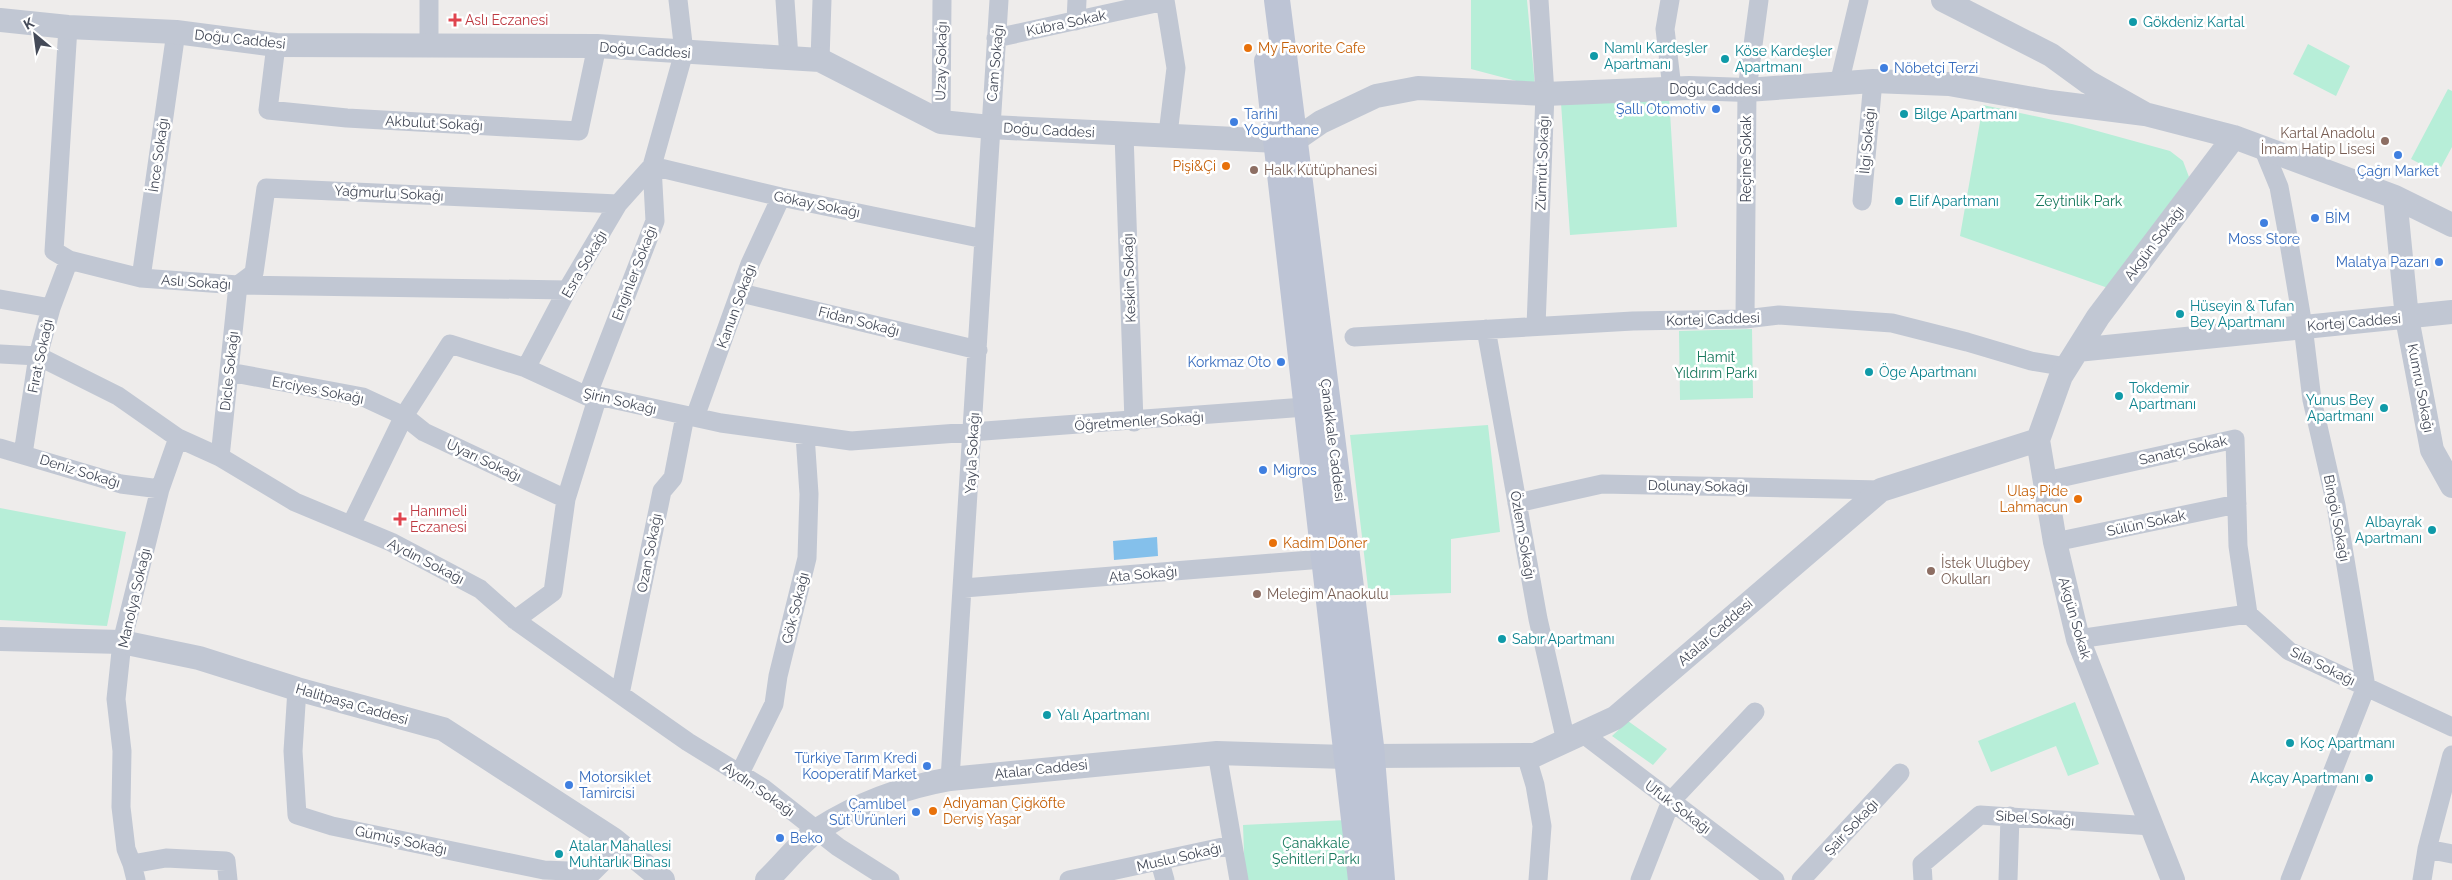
<svg xmlns="http://www.w3.org/2000/svg" width="2452" height="880" viewBox="0 0 2452 880" font-family="Raleway,sans-serif">
<style>
.green{fill:#b7eed8}
.water{fill:#84c0eb}
.lines{fill:none;stroke-linecap:round;stroke-linejoin:round}
.minor{stroke:#c1c7d3;stroke-width:19}
.tertiary{stroke:#c1c7d3;stroke-width:24}
.secondary{stroke:#bdc4d5;stroke-width:26}
.health-dot{fill:#e0444e;stroke:#fff;stroke-width:2}
.culture-dot{fill:#0f9aa8;stroke:#fff;stroke-width:2}
.food-dot{fill:#e8710a;stroke:#fff;stroke-width:2}
.shop-dot{fill:#3f7fe0;stroke:#fff;stroke-width:2}
.education-dot{fill:#8d6e63;stroke:#fff;stroke-width:2}
.labels{text-anchor:middle;dominant-baseline:central;stroke-width:5;stroke-linejoin:round;paint-order:stroke}
.health-label{font-size:14px;fill:#be3a42;stroke:#fff;text-anchor:start}
.culture-label{font-size:14px;fill:#0d838f;stroke:#fff;text-anchor:start}
.street-label{font-size:14px;fill:#444a58;stroke:#fff}
.food-label{font-size:14px;fill:#c56008;stroke:#fff;text-anchor:start}
.shop-label{font-size:14px;fill:#366cbe;stroke:#fff;text-anchor:start}
.education-label{font-size:14px;fill:#785e54;stroke:#fff;text-anchor:start}
.park-label{font-size:14px;fill:#16785c;stroke:#fff}
</style>
<rect width="100%" height="100%" fill="#eeeceb"/>
<path class="green" d="M 1471,0 L 1527,0 L 1535,86 L 1471,69 Z
M 2308,44 L 2350,66 L 2336,96 L 2293,74 Z
M 2448,89 L 2452,91 L 2452,147 L 2438,173 L 2411,159 Z
M 1669,96 L 1677,227 L 1570,235 L 1561,103 Z
M 1983,105 L 2072,124 L 2170,151 L 2183,161 L 2189,177 L 2108,288 L 1960,236 Z
M 1752,329 L 1753,398 L 1680,400 L 1679,331 Z
M 1488,425 L 1500,532 L 1451,539 L 1451,593 L 1369,596 L 1350,435 Z
M 0,508 L 126,532 L 107,626 L 0,620 Z
M 2075,702 L 2099,764 L 2068,776 L 2056,746 L 1991,772 L 1978,741 Z
M 1628,721 L 1667,749 L 1653,765 L 1612,736 Z
M 1347,820 L 1353,880 L 1245,880 L 1243,825 Z"/>
<path class="water" d="M 1157,537 L 1158,556 L 1114,560 L 1113,541 Z"/>
<g class="lines">
<path class="minor" d="M 785,0 L 789,58
M 1165,0 L 1176,68 L 1168,134
M 1670,0 L 1665,29 L 1672,88
M 1076,21 L 1077,0
M 68,27 L 54,251 L 69,260 L 141,278 L 238,285 L 567,290
M 996,38 L 1165,1
M 276,45 L 268,110 L 347,118 L 579,131 L 597,46
M 429,47 L 429,0
M 820,60 L 822,0
M 1839,84 L 1859,0
M 941,122 L 942,0
M 1124,134 L 1134,422
M 2263,148 L 2279,187 L 2286,225 L 2303,326 L 2312,400 L 2336,505 L 2366,687 L 2290,880
M 1862,201 L 1873,81
M 141,278 L 176,32
M 741,293 L 978,350
M 0,299 L 51,308
M 1745,319 L 1747,90 L 1759,0
M 1536,326 L 1545,94 L 1539,0
M 1486,329 L 1538,619 L 1566,741
M 1354,337 L 1633,321 L 1745,319 L 1779,315 L 1892,323 L 1967,342 L 2031,361 L 2067,367
M 0,354 L 38,356 L 118,396 L 178,438 L 220,457 L 295,502 L 391,542 L 480,589 L 515,620 L 628,700 L 688,742 L 763,788 L 838,847 L 890,880
M 526,368 L 567,290 L 618,204 L 652,166 L 781,197 L 984,239
M 229,372 L 363,397 L 404,416 L 424,432 L 566,499
M 587,396 L 655,221 L 652,166 L 684,52 L 678,0
M 695,417 L 750,264 L 781,197
M 0,448 L 121,484 L 160,489
M 23,454 L 38,356 L 51,308 L 69,260
M 220,457 L 238,285 L 254,273 L 266,188 L 618,204
M 2046,481 L 2235,439 L 2238,546 L 2248,614
M 1517,503 L 1602,484 L 1881,490
M 351,525 L 404,416 L 450,344 L 526,368 L 587,396 L 598,396 L 721,423 L 851,441 L 1305,407
M 2055,542 L 2237,504
M 964,588 L 1323,559
M 515,620 L 553,592 L 566,499 L 598,396
M 2078,639 L 2248,614 L 2289,651 L 2452,727
M 297,689 L 293,751 L 297,815 L 332,826 L 544,870 L 593,872 L 605,860 L 613,839
M 620,694 L 662,491 L 673,478 L 685,416
M 1582,733 L 1775,880
M 1217,753 L 1239,880
M 1526,755 L 1535,785 L 1542,826 L 1538,880
M 740,773 L 774,704 L 778,676 L 807,558 L 809,494 L 805,435
M 950,779 L 999,0
M 2427,849 L 2452,854
M 1160,862 L 1165,880
M 132,864 L 166,858 L 226,861 L 228,880
M 136,880 L 132,864 L 126,849 L 121,807 L 122,751 L 116,699 L 122,642 L 160,489 L 178,438
M 1069,880 L 1232,845
M 1640,880 L 1671,801 L 1755,712
M 1801,880 L 1900,773
M 1923,880 L 1922,864 L 1980,815 L 2152,826
M 2008,880 L 2010,816
M 2422,880 L 2427,849 L 2452,755"/>
<path class="tertiary" d="M 1943,0 L 2051,55 L 2088,82 L 2145,114 L 2234,137 L 2395,197 L 2452,225
M 0,20 L 68,27 L 176,32 L 276,45 L 597,46 L 820,60 L 941,122 L 990,127 L 1275,141
M 1295,140 L 1321,122 L 1376,96 L 1418,88 L 1545,94 L 1689,88 L 1747,90 L 1873,81 L 1949,84 L 2050,102 L 2145,114
M 2395,197 L 2407,318 L 2432,450 L 2452,486
M 2077,350 L 2452,312
M 0,639 L 122,642 L 199,658 L 297,689 L 443,729 L 613,839 L 663,880
M 1372,756 L 1535,755 L 1615,718 L 1881,490 L 2038,440
M 767,880 C 783,865 801,841 819,829 C 858,804 905,787 950,779 L 1217,753 L 1346,757
M 2173,880 L 2078,639 L 2055,542 L 2038,440 L 2061,376 L 2098,317 L 2234,137"/>
<path class="secondary" d="M 1277,0 L 1371,746 L 1382,880
M 1267,61 L 1361,880"/>
</g>
<g class="health-dot">
<path d="M452.5 12.5h5v5h5v5h-5v5h-5v-5h-5v-5h5z"/>
<path d="M397.5 511.5h5v5h5v5h-5v5h-5v-5h-5v-5h5z"/>
</g>
<g class="culture-dot">
<circle cx="2133" cy="22" r="5"/>
<circle cx="1594" cy="56" r="5"/>
<circle cx="1725" cy="59" r="5"/>
<circle cx="1904" cy="114" r="5"/>
<circle cx="1899" cy="201" r="5"/>
<circle cx="2180" cy="314" r="5"/>
<circle cx="1869" cy="372" r="5"/>
<circle cx="2119" cy="396" r="5"/>
<circle cx="2384" cy="408" r="5"/>
<circle cx="2432" cy="530" r="5"/>
<circle cx="1502" cy="639" r="5"/>
<circle cx="1047" cy="715" r="5"/>
<circle cx="2290" cy="743" r="5"/>
<circle cx="2369" cy="778" r="5"/>
<circle cx="559" cy="854" r="5"/>
</g>
<g class="food-dot">
<circle cx="1248" cy="48" r="5"/>
<circle cx="1226" cy="166" r="5"/>
<circle cx="2078" cy="499" r="5"/>
<circle cx="1273" cy="543" r="5"/>
<circle cx="933" cy="811" r="5"/>
</g>
<g class="shop-dot">
<circle cx="1884" cy="68" r="5"/>
<circle cx="1716" cy="109" r="5"/>
<circle cx="1234" cy="122" r="5"/>
<circle cx="2398" cy="155" r="5"/>
<circle cx="2315" cy="218" r="5"/>
<circle cx="2264" cy="223" r="5"/>
<circle cx="2439" cy="262" r="5"/>
<circle cx="1281" cy="362" r="5"/>
<circle cx="1263" cy="470" r="5"/>
<circle cx="927" cy="766" r="5"/>
<circle cx="569" cy="785" r="5"/>
<circle cx="916" cy="812" r="5"/>
<circle cx="780" cy="838" r="5"/>
</g>
<g class="education-dot">
<circle cx="2385" cy="141" r="5"/>
<circle cx="1254" cy="170" r="5"/>
<circle cx="1931" cy="571" r="5"/>
<circle cx="1257" cy="594" r="5"/>
</g>
<g class="labels">
<g class="health-label">
<text x="465" y="20">Aslı Eczanesi</text>
<text x="410" y="511">Hanımeli<tspan x="410" dy="16">Eczanesi</tspan></text>
</g>
<g class="culture-label">
<text x="2143" y="22">Gökdeniz Kartal</text>
<text x="1604" y="48">Namlı Kardeşler<tspan x="1604" dy="16">Apartmanı</tspan></text>
<text x="1735" y="51">Köse Kardeşler<tspan x="1735" dy="16">Apartmanı</tspan></text>
<text x="1914" y="114">Bilge Apartmanı</text>
<text x="1909" y="201">Elif Apartmanı</text>
<text x="2190" y="306">Hüseyin &amp; Tufan<tspan x="2190" dy="16">Bey Apartmanı</tspan></text>
<text x="1879" y="372">Öge Apartmanı</text>
<text x="2129" y="388">Tokdemir<tspan x="2129" dy="16">Apartmanı</tspan></text>
<text x="2374" y="400" text-anchor="end">Yunus Bey<tspan x="2374" dy="16">Apartmanı</tspan></text>
<text x="2422" y="522" text-anchor="end">Albayrak<tspan x="2422" dy="16">Apartmanı</tspan></text>
<text x="1512" y="639">Sabır Apartmanı</text>
<text x="1057" y="715">Yalı Apartmanı</text>
<text x="2300" y="743">Koç Apartmanı</text>
<text x="2359" y="778" text-anchor="end">Akçay Apartmanı</text>
<text x="569" y="846">Atalar Mahallesi<tspan x="569" dy="16">Muhtarlık Binası</tspan></text>
</g>
<g class="street-label">
<text transform="translate(1066 23) rotate(-12)">Kübra Sokak</text>
<text transform="translate(240 39) rotate(6)">Doğu Caddesi</text>
<text transform="translate(645 50) rotate(4)">Doğu Caddesi</text>
<text transform="translate(941 61) rotate(-89)">Uzay Sokağı</text>
<text transform="translate(995 63) rotate(-85)">Cam Sokağı</text>
<text x="1715" y="89">Doğu Caddesi</text>
<text transform="translate(434 123) rotate(3)">Akbulut Sokağı</text>
<text transform="translate(1049 130) rotate(3)">Doğu Caddesi</text>
<text transform="translate(1867 141) rotate(-85)">İlgi Sokağı</text>
<text transform="translate(158 155) rotate(-82)">İnce Sokağı</text>
<text transform="translate(1746 159) rotate(-90)">Reçine Sokak</text>
<text transform="translate(1542 163) rotate(-88)">Zümrüt Sokağı</text>
<text transform="translate(389 193) rotate(3)">Yağmurlu Sokağı</text>
<text transform="translate(817 204) rotate(11)">Gökay Sokağı</text>
<text transform="translate(2154 243) rotate(-53)">Akgün Sokağı</text>
<text transform="translate(584 264) rotate(-60)">Esra Sokağı</text>
<text transform="translate(634 273) rotate(-69)">Enginler Sokağı</text>
<text transform="translate(1129 278) rotate(-92)">Keskin Sokağı</text>
<text transform="translate(196 282) rotate(4)">Aslı Sokağı</text>
<text transform="translate(736 306) rotate(-70)">Kanun Sokağı</text>
<text transform="translate(1713 319) rotate(-2)">Kortej Caddesi</text>
<text transform="translate(859 321) rotate(14)">Fidan Sokağı</text>
<text transform="translate(2354 322) rotate(-5)">Kortej Caddesi</text>
<text transform="translate(40 356) rotate(-78)">Fırat Sokağı</text>
<text transform="translate(229 371) rotate(-84)">Dicle Sokağı</text>
<text transform="translate(2421 388) rotate(79)">Kumru Sokağı</text>
<text transform="translate(318 390) rotate(11)">Erciyes Sokağı</text>
<text transform="translate(620 401) rotate(13)">Şirin Sokağı</text>
<text transform="translate(1139 421) rotate(-4)">Öğretmenler Sokağı</text>
<text transform="translate(1333 440) rotate(83)">Çanakkale Caddesi</text>
<text transform="translate(2183 450) rotate(-13)">Sanatçı Sokak</text>
<text transform="translate(972 453) rotate(-87)">Yayla Sokağı</text>
<text transform="translate(484 460) rotate(25)">Uyarı Sokağı</text>
<text transform="translate(80 471) rotate(17)">Deniz Sokağı</text>
<text transform="translate(1698 486) rotate(1)">Dolunay Sokağı</text>
<text transform="translate(2337 518) rotate(79)">Bingöl Sokağı</text>
<text transform="translate(2146 523) rotate(-12)">Sülün Sokak</text>
<text transform="translate(1523 535) rotate(80)">Özlem Sokağı</text>
<text transform="translate(649 553) rotate(-79)">Ozan Sokağı</text>
<text transform="translate(426 561) rotate(27)">Aydın Sokağı</text>
<text transform="translate(1143 574) rotate(-5)">Ata Sokağı</text>
<text transform="translate(134 598) rotate(-77)">Manolya Sokağı</text>
<text transform="translate(795 608) rotate(-76)">Gök Sokağı</text>
<text transform="translate(2075 618) rotate(74)">Akgün Sokak</text>
<text transform="translate(1715 632) rotate(-41)">Atalar Caddesi</text>
<text transform="translate(2323 666) rotate(26)">Sıla Sokağı</text>
<text transform="translate(352 704) rotate(16)">Halitpaşa Caddesi</text>
<text transform="translate(1041 769) rotate(-6)">Atalar Caddesi</text>
<text transform="translate(759 789) rotate(35)">Aydın Sokağı</text>
<text transform="translate(1678 807) rotate(37)">Ufuk Sokağı</text>
<text transform="translate(2035 818) rotate(4)">Sibel Sokağı</text>
<text transform="translate(1851 827) rotate(-47)">Şair Sokağı</text>
<text transform="translate(401 840) rotate(12)">Gümüş Sokağı</text>
<text transform="translate(1179 857) rotate(-13)">Muslu Sokağı</text>
</g>
<g class="food-label">
<text x="1258" y="48">My Favorite Cafe</text>
<text x="1216" y="166" text-anchor="end">Pişi&amp;Çi</text>
<text x="2068" y="491" text-anchor="end">Ulaş Pide<tspan x="2068" dy="16">Lahmacun</tspan></text>
<text x="1283" y="543">Kadim Döner</text>
<text x="943" y="803">Adıyaman Çiğköfte<tspan x="943" dy="16">Derviş Yaşar</tspan></text>
</g>
<g class="shop-label">
<text x="1894" y="68">Nöbetçi Terzi</text>
<text x="1706" y="109" text-anchor="end">Şallı Otomotiv</text>
<text x="1244" y="114">Tarihi<tspan x="1244" dy="16">Yoğurthane</tspan></text>
<text x="2398" y="171" text-anchor="middle">Çağrı Market</text>
<text x="2325" y="218">BİM</text>
<text x="2264" y="239" text-anchor="middle">Moss Store</text>
<text x="2429" y="262" text-anchor="end">Malatya Pazarı</text>
<text x="1271" y="362" text-anchor="end">Korkmaz Oto</text>
<text x="1273" y="470">Migros</text>
<text x="917" y="758" text-anchor="end">Türkiye Tarım Kredi<tspan x="917" dy="16">Kooperatif Market</tspan></text>
<text x="579" y="777">Motorsiklet<tspan x="579" dy="16">Tamircisi</tspan></text>
<text x="906" y="804" text-anchor="end">Çamlıbel<tspan x="906" dy="16">Süt Ürünleri</tspan></text>
<text x="790" y="838">Beko</text>
</g>
<g class="education-label">
<text x="2375" y="133" text-anchor="end">Kartal Anadolu<tspan x="2375" dy="16">İmam Hatip Lisesi</tspan></text>
<text x="1264" y="170">Halk Kütüphanesi</text>
<text x="1941" y="563">İstek Uluğbey<tspan x="1941" dy="16">Okulları</tspan></text>
<text x="1267" y="594">Meleğim Anaokulu</text>
</g>
<g class="park-label">
<text x="2079" y="201">Zeytinlik Park</text>
<text x="1716" y="357">Hamit<tspan x="1716" dy="16">Yıldırım Parkı</tspan></text>
<text x="1316" y="843">Çanakkale<tspan x="1316" dy="16">Şehitleri Parkı</tspan></text>
</g>
</g>
<g transform="translate(35 35) rotate(331)" stroke="#ffffff" stroke-width="4" paint-order="stroke">
<path d="M0-4L9 19L0 12L-9 19Z" fill="#444a58"/>
<text y="-8" font-size="14" font-weight="bold" text-anchor="middle" fill="#444a58">K</text>
</g>
</svg>
